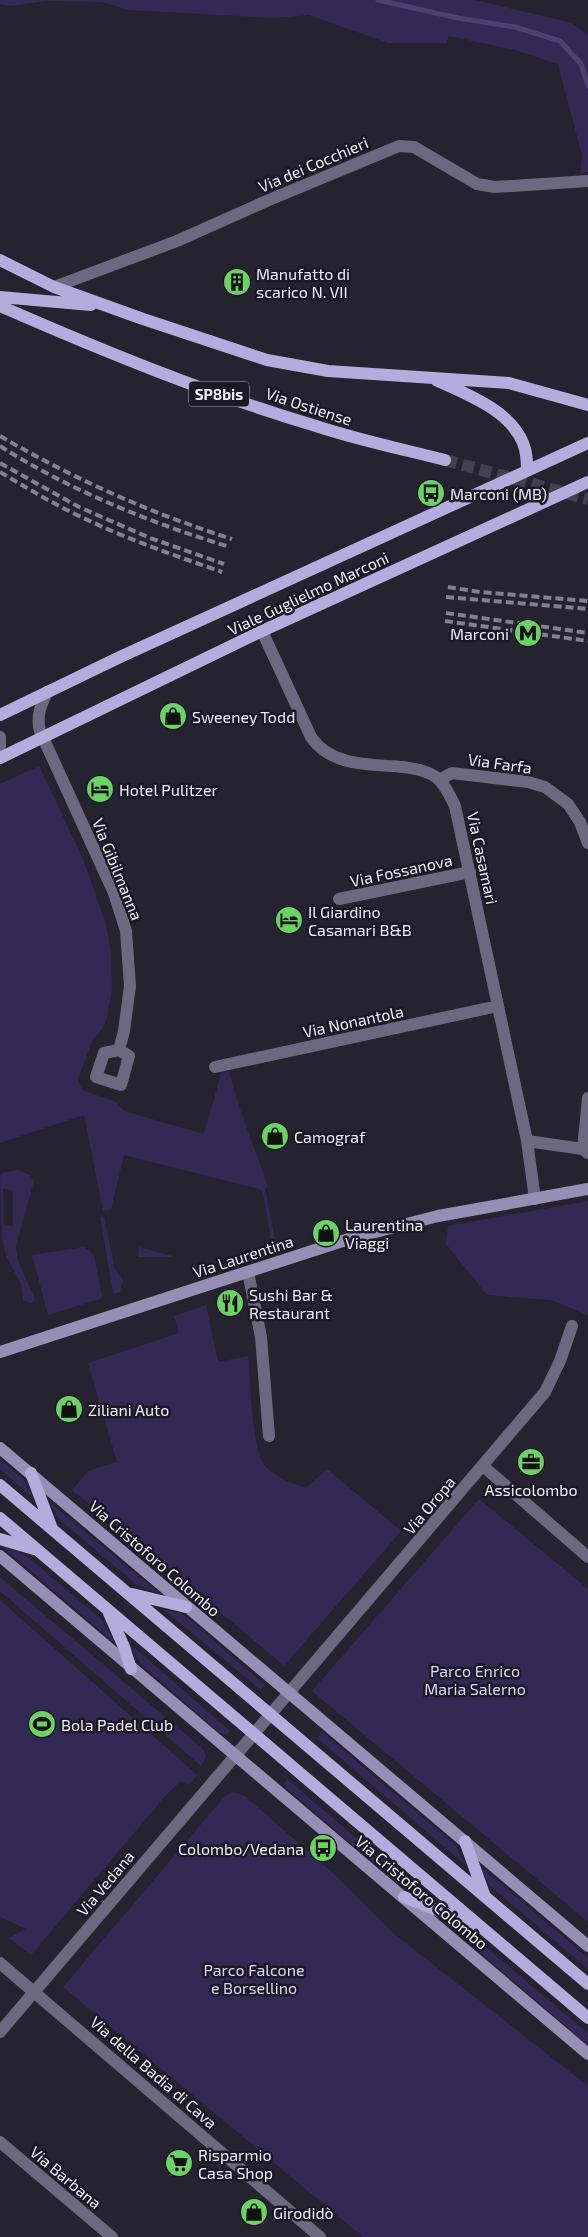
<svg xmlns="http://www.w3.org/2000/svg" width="588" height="2237" viewBox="0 0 588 2237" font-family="'Exo 2',sans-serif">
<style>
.green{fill:#332955;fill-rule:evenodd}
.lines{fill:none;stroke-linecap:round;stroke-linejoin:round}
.stream{stroke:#4c4173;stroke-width:5}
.primary-tunnel{stroke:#43414e;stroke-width:12;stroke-dasharray:12 6;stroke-linecap:butt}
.street{stroke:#6c6880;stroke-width:12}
.secondary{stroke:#958fb5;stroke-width:12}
.primary{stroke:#b4acdd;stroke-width:12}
.rail{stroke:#82818c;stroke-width:4;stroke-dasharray:8 4;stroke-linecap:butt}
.labels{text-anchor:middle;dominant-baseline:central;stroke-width:5;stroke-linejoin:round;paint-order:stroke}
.shield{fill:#1b1926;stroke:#afaeb8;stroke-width:1}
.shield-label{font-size:15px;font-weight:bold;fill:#efeef7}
.street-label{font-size:16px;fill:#efeef7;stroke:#1b1926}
.poi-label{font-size:16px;fill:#efeef7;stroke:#1b1926;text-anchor:start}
.park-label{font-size:16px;fill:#dbd6f7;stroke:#1b1926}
</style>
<rect width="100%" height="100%" fill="#252330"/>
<path class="green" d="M 0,0 L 475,0 L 572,23 L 588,35 L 588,172 L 580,174 L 582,156 L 558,64 L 515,50 L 449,36 L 446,43 L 388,43 L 309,15 L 273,18 L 129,10 L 102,2 L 46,1 L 11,6 L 0,4 Z
M 39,766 L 83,859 L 106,924 L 111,953 L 112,988 L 107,1018 L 103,1028 L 93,1039 L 78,1079 L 82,1090 L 116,1102 L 124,1111 L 204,1134 L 221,1074 L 229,1071 C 239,1111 255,1148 268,1187 L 265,1188 L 276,1245 L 272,1245 L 263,1193 L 259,1189 L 124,1155 L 111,1210 L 103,1211 L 84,1115 L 0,1143 L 0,784 Z
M 18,1170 L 30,1175 L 34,1181 L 16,1245 C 16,1265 28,1280 35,1299 L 32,1303 L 23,1301 L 21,1284 L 6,1256 L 2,1237 L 0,1176 L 4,1172 ZM 3,1188 L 13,1191 L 13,1227 L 4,1224 Z
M 588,1201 L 588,1315 L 551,1300 L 487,1295 L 446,1244 L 448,1226 Z
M 104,1216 L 115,1269 L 123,1280 L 120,1292 L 115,1294 L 113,1292 L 100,1217 Z
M 84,1247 L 90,1251 L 94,1256 L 102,1295 L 100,1299 L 48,1315 L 32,1255 Z
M 139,1247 L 172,1256 L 171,1257 L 138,1257 Z
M 206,1305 L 218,1362 L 248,1356 C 250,1377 252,1452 265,1466 C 277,1478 290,1483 306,1488 L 327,1469 L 401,1531 L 284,1666 L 145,1548 L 72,1490 L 88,1471 L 117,1462 L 88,1363 L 179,1333 L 174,1316 Z
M 0,1459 L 24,1480 L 33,1498 L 0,1469 Z
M 479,1499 L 588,1589 L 588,1922 L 312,1691 Z
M 48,1501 L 160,1594 L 137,1585 L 59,1519 Z
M 0,1545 L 24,1554 L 102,1620 L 114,1642 Z
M 0,1577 L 204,1750 L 206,1757 L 201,1766 L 0,1591 Z
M 0,1600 L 197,1775 L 189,1785 L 181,1781 L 166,1795 L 31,1955 L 9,1938 L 26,1929 L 0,1917 Z
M 163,1609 L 184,1615 L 265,1685 L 261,1690 Z
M 128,1644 L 136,1649 L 230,1731 L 227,1735 L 220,1733 L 142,1665 Z
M 322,1732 L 455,1845 L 467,1866 L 317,1738 Z
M 287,1779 L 433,1903 L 405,1890 L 283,1785 Z
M 233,1792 L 245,1796 L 337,1877 L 393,1933 L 588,2086 L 588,2237 L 363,2237 L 63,1987 L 225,1796 Z
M 481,1867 L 588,1958 L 588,1969 L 489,1885 Z
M 436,1915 L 458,1924 L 588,2033 L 588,2045 Z"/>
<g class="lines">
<path class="stream" d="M 378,0 L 458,18 L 515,27 L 560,41 L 581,64 L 588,86"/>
<path class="primary-tunnel" d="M 445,460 L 588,499"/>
<path class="street" d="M 54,287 L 177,241 L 269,200 L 399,146 L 414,147 L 477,184 L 495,187 L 588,181
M 262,631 L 311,737 C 331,767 371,764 403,767 C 415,769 426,770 436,777 C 445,784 450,796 455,806 L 527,1141 L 535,1199
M 47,692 C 41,705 36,716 40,731 L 114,893 L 126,931 L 130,986 L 124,1031 L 119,1050
M 0,737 L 0,746
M 439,780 L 452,773 L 528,782 L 545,787 L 568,804 L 580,822 L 588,843
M 339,899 L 470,872
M 119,1050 L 129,1056 L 121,1085 L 96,1077 L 104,1053 Z
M 215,1067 L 498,1006
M 588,1098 L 583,1149 L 588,1153
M 527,1141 L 583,1149
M 248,1272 L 261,1337 L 269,1436
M 483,1466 L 588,1557
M 0,1963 L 320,2237
M 0,2032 L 545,1392 L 560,1361 L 572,1326
M 0,2142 L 112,2237"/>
<path class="secondary" d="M 0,1352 L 352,1238 L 438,1216 L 588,1189
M 0,1448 L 588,1946
M 0,1556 L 588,2054"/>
<path class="primary" d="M 0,260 L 54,287 L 143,319 L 267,360 L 328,371 L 509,383 L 588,405
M 0,297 L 91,305
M 0,306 C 103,351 208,394 316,426 C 358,440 402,449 445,460
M 436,380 C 466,394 510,410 523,443 C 527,452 527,461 527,471
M 0,715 L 120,657 L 588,443
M 0,758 L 262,631 L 588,482
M 31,1473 L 51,1526
M 0,1485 L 588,1984
M 0,1518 L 588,2018
M 0,1539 L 34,1549
M 132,1594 L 186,1607
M 109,1613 L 124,1647 L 131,1669
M 465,1841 L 484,1894
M 404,1897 L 472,1924"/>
<path class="rail" d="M 0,436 C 74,479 150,513 232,539
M 0,446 C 67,489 153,524 230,547
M 0,463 L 79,507 L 150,538 L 224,564
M 0,472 C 25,487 50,502 77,515 C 124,538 173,555 222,572
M 448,587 L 480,592 L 588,601
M 446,597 L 588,609
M 446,613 L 588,633
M 445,621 L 588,641"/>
</g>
<defs>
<g id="building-disc" transform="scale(1.4375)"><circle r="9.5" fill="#6bd363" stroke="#1b1926"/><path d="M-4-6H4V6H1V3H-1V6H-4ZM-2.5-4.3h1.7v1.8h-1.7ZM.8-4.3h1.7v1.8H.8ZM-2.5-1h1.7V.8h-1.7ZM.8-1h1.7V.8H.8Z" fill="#111"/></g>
<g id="bus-disc" transform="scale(1.4375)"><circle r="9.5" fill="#6bd363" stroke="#1b1926"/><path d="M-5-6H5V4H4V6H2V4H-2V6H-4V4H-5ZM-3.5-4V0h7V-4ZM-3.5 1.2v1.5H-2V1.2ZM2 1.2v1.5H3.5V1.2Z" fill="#111"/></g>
<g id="metro-disc" transform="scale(1.4375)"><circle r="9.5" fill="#6bd363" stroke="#1b1926"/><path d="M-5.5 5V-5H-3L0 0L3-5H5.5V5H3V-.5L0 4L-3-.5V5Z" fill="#111"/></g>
<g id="shop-disc" transform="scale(1.4375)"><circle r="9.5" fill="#6bd363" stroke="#1b1926"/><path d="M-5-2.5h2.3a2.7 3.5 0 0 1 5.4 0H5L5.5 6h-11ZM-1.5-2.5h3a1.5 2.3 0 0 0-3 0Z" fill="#111"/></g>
<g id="hotel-disc" transform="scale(1.4375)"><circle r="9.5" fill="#6bd363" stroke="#1b1926"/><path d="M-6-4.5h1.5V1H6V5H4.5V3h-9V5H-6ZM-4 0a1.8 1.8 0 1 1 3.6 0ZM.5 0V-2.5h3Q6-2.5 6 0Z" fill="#111"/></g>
<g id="restaurant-disc" transform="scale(1.4375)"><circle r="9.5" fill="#6bd363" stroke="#1b1926"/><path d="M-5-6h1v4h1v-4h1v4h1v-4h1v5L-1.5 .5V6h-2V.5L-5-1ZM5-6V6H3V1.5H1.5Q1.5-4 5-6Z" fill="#111"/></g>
<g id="office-disc" transform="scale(1.4375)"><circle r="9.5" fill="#6bd363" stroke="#1b1926"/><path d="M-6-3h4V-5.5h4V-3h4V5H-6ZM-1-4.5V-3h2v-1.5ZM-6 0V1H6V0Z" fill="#111"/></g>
<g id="stadium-disc" transform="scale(1.4375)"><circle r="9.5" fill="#6bd363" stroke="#1b1926"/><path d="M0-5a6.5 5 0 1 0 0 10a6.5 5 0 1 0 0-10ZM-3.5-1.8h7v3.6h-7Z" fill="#111"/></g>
<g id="supermarket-disc" transform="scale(1.4375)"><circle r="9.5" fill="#6bd363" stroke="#1b1926"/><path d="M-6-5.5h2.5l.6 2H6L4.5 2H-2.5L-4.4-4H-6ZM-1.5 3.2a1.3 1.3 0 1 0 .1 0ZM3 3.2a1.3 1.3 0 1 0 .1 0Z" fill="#111"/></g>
</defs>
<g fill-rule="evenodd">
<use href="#building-disc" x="237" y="282"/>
<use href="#bus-disc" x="431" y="493"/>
<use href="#metro-disc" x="528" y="633"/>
<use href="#shop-disc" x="173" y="716"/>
<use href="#hotel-disc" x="100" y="789"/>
<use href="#hotel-disc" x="289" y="920"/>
<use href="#shop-disc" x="275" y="1136"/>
<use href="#shop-disc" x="326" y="1233"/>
<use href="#restaurant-disc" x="230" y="1303"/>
<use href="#shop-disc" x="69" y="1409"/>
<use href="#office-disc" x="531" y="1462"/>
<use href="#stadium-disc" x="42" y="1724"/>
<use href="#bus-disc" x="323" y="1848"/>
<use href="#supermarket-disc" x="179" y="2163"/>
<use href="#shop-disc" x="254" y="2212"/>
</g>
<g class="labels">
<rect class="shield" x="189" y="381.5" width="60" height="25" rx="4"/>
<g class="shield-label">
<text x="219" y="394">SP8bis</text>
</g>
<g class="street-label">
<text transform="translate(313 164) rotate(-23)">Via dei Cocchieri</text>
<text transform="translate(309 406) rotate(18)">Via Ostiense</text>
<text transform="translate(308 593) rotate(-25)">Viale Guglielmo Marconi</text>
<text transform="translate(500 763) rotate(8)">Via Farfa</text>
<text transform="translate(483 858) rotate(78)">Via Casamari</text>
<text transform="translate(118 869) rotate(68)">Via Gibilmanna</text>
<text transform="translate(401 870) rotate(-12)">Via Fossanova</text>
<text transform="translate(353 1021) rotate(-12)">Via Nonantola</text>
<text transform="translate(243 1256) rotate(-18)">Via Laurentina</text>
<text transform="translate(429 1505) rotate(-50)">Via Oropa</text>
<text transform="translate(155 1558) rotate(41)">Via Cristoforo Colombo</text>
<text transform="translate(105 1883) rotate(-50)">Via Vedana</text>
<text transform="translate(422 1892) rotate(40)">Via Cristoforo Colombo</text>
<text transform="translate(154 2072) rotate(41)">Via della Badia di Cava</text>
<text transform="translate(66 2177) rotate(40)">Via Barbana</text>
</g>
<g class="poi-label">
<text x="256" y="273">Manufatto di<tspan x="256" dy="18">scarico N. VII</tspan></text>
<text x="450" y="493">Marconi (MB)</text>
<text x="509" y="633" text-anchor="end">Marconi</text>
<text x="192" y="716">Sweeney Todd</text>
<text x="119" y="789">Hotel Pulitzer</text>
<text x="308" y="911">Il Giardino<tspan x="308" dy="18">Casamari B&amp;B</tspan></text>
<text x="294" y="1136">Camograf</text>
<text x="345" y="1224">Laurentina<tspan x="345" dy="18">Viaggi</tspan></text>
<text x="249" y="1294">Sushi Bar &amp;<tspan x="249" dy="18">Restaurant</tspan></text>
<text x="88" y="1409">Ziliani Auto</text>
<text x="531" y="1489" text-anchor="middle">Assicolombo</text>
<text x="61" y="1724">Bola Padel Club</text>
<text x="304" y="1848" text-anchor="end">Colombo/Vedana</text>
<text x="198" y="2154">Risparmio<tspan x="198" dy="18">Casa Shop</tspan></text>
<text x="273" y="2212">Girodidò</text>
</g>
<g class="park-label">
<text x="475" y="1670">Parco Enrico<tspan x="475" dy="18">Maria Salerno</tspan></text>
<text x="254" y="1969">Parco Falcone<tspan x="254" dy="18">e Borsellino</tspan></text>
</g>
</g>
</svg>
